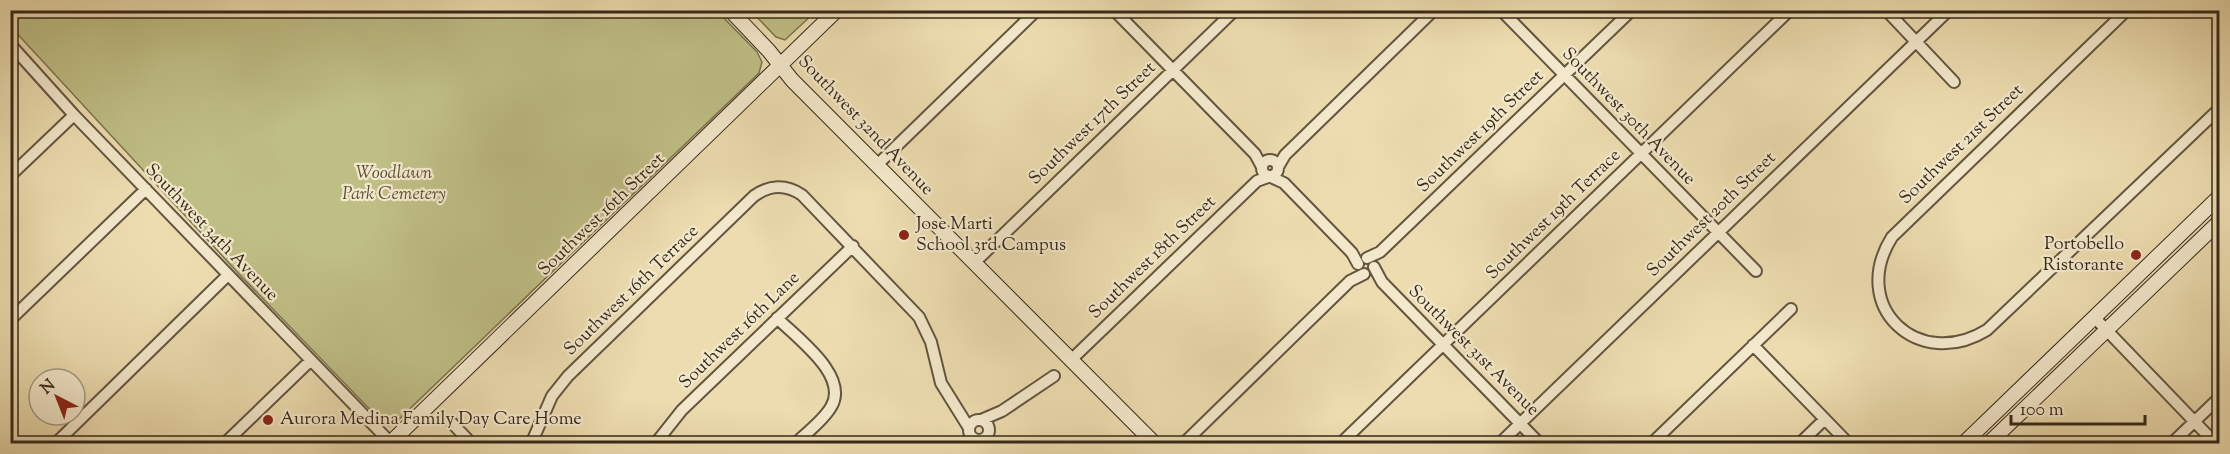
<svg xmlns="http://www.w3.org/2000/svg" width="2230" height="454" viewBox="0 0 2230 454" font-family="'Sorts Mill Goudy',serif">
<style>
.green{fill:#bfbe85;stroke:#7a7350;stroke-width:1.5}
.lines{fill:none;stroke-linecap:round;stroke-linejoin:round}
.street-casing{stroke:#645540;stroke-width:14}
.secondary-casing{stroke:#36281b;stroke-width:16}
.street{stroke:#f3e8cb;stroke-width:10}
.secondary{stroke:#f3e8cb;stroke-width:14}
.poi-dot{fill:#8f2418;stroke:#f3e8cb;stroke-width:2}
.labels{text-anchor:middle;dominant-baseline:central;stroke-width:4.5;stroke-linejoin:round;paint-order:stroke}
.street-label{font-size:18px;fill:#36281b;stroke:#f3e8cb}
.park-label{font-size:18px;font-style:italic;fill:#584e36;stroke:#f3e8cb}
.poi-label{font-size:18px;fill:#36281b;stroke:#f3e8cb;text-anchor:start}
</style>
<rect width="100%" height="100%" fill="#ecdcaf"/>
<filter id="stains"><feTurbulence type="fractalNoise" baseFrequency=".00333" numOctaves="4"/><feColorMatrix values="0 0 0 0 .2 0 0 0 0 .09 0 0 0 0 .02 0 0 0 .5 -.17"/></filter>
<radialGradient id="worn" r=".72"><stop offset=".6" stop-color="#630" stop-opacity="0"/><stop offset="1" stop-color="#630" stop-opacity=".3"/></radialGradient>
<path class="green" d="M 11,10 L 717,11 L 757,52 L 762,62 L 759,73 L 394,424 L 389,426 L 382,422 L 239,274 L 11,27 Z
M 751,11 L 816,11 L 785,40 L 776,37 Z"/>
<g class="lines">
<g class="street-casing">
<path id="street" d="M 1114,10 L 1255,154 L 1262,167
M 1501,10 L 1756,271
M 1886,10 L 1954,82
M 2127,10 L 1892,237 C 1848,307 1919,372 1987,330 L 2220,108
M 10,44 L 74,115 L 390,442
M1262 168a8 8 0 1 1 16 0a8 8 0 1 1-16 0Z
M 877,165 L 1037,10
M 1278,167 L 1285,155 L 1434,10
M 10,176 L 74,115
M 1271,177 L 1284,183 L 1352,253 L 1358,264
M 1367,258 L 1380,252 L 1632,10
M 975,262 L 1235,10
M 1374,267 L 1382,282 L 1540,444
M 2094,317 L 2216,444
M 777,318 C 797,338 850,376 831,407 C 823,421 807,432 795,444
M 10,320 L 146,189
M 1753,345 L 1849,444
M 1072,359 L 1257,181 L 1268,177
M 981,420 L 1002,411 L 1054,376
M969 430a10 10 0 1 1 20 0a10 10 0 1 1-20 0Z
M 450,421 L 472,444
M 10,436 L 17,444
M 55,444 L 228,275
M 224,444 L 310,361
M 531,444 L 552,396 L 568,376 L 754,196 C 769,185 786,184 802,195 L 919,317 L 931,342 L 941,383 L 969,428
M 655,444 L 682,410 L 853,246
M 1183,444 L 1350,281 L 1364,274
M 1340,444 L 1790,10
M 1499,444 L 1949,10
M 1651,444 L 1791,309
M 1799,444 L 1825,419
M 2171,444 L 2220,397"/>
</g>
<g class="secondary-casing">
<path id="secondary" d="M 730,10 L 769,51 L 792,80 L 1155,444
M 389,444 L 837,10
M 1963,444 L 2220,196
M 1988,444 L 2220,221"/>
</g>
<use href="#street" class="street"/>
<use href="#secondary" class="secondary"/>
</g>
<g class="poi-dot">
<circle cx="904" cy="235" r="6"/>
<circle cx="2136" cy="255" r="6"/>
<circle cx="268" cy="420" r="6"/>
</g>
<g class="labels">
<g class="street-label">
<text transform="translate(1628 117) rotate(46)">Southwest 30th Avenue</text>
<text transform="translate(1093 124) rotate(-44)">Southwest 17th Street</text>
<text transform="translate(865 126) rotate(46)">Southwest 32nd Avenue</text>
<text transform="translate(1481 132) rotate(-44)">Southwest 19th Street</text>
<text transform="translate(1962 145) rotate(-44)">Southwest 21st Street</text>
<text transform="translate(602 215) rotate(-44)">Southwest 16th Street</text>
<text transform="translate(1554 215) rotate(-44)">Southwest 19th Terrace</text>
<text transform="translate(1712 215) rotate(-44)">Southwest 20th Street</text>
<text transform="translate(211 233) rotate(46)">Southwest 34th Avenue</text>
<text transform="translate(1153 258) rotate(-44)">Southwest 18th Street</text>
<text transform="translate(632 291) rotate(-44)">Southwest 16th Terrace</text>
<text transform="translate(740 331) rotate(-44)">Southwest 16th Lane</text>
<text transform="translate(1473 351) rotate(45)">Southwest 31st Avenue</text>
</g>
<g class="park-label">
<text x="394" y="174">Woodlawn<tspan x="394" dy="21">Park Cemetery</tspan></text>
</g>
<g class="poi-label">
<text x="916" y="225">Jose Marti<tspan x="916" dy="21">School 3rd Campus</tspan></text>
<text x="2124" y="245" text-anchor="end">Portobello<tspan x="2124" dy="21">Ristorante</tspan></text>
<text x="280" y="420">Aurora Medina Family Day Care Home</text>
</g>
</g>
<rect width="2230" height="454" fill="none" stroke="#ecdcaf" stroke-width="36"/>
<rect x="12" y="12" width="2206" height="430" fill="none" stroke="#36281b" stroke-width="3"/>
<rect x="18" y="18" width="2194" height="418" fill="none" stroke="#36281b" stroke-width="1.5"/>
<g transform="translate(57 397) rotate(318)"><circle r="28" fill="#f3e8cb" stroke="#a79b85" stroke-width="1.5"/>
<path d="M0-4.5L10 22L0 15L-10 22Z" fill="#8f2418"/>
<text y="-9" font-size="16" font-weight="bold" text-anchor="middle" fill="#36281b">N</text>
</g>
<path d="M2011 415v9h134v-9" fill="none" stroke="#36281b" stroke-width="3"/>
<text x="2020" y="415" font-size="18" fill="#36281b" stroke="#f3e8cb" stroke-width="4.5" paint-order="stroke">100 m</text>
<rect width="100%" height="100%" filter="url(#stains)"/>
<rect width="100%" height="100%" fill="url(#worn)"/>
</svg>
